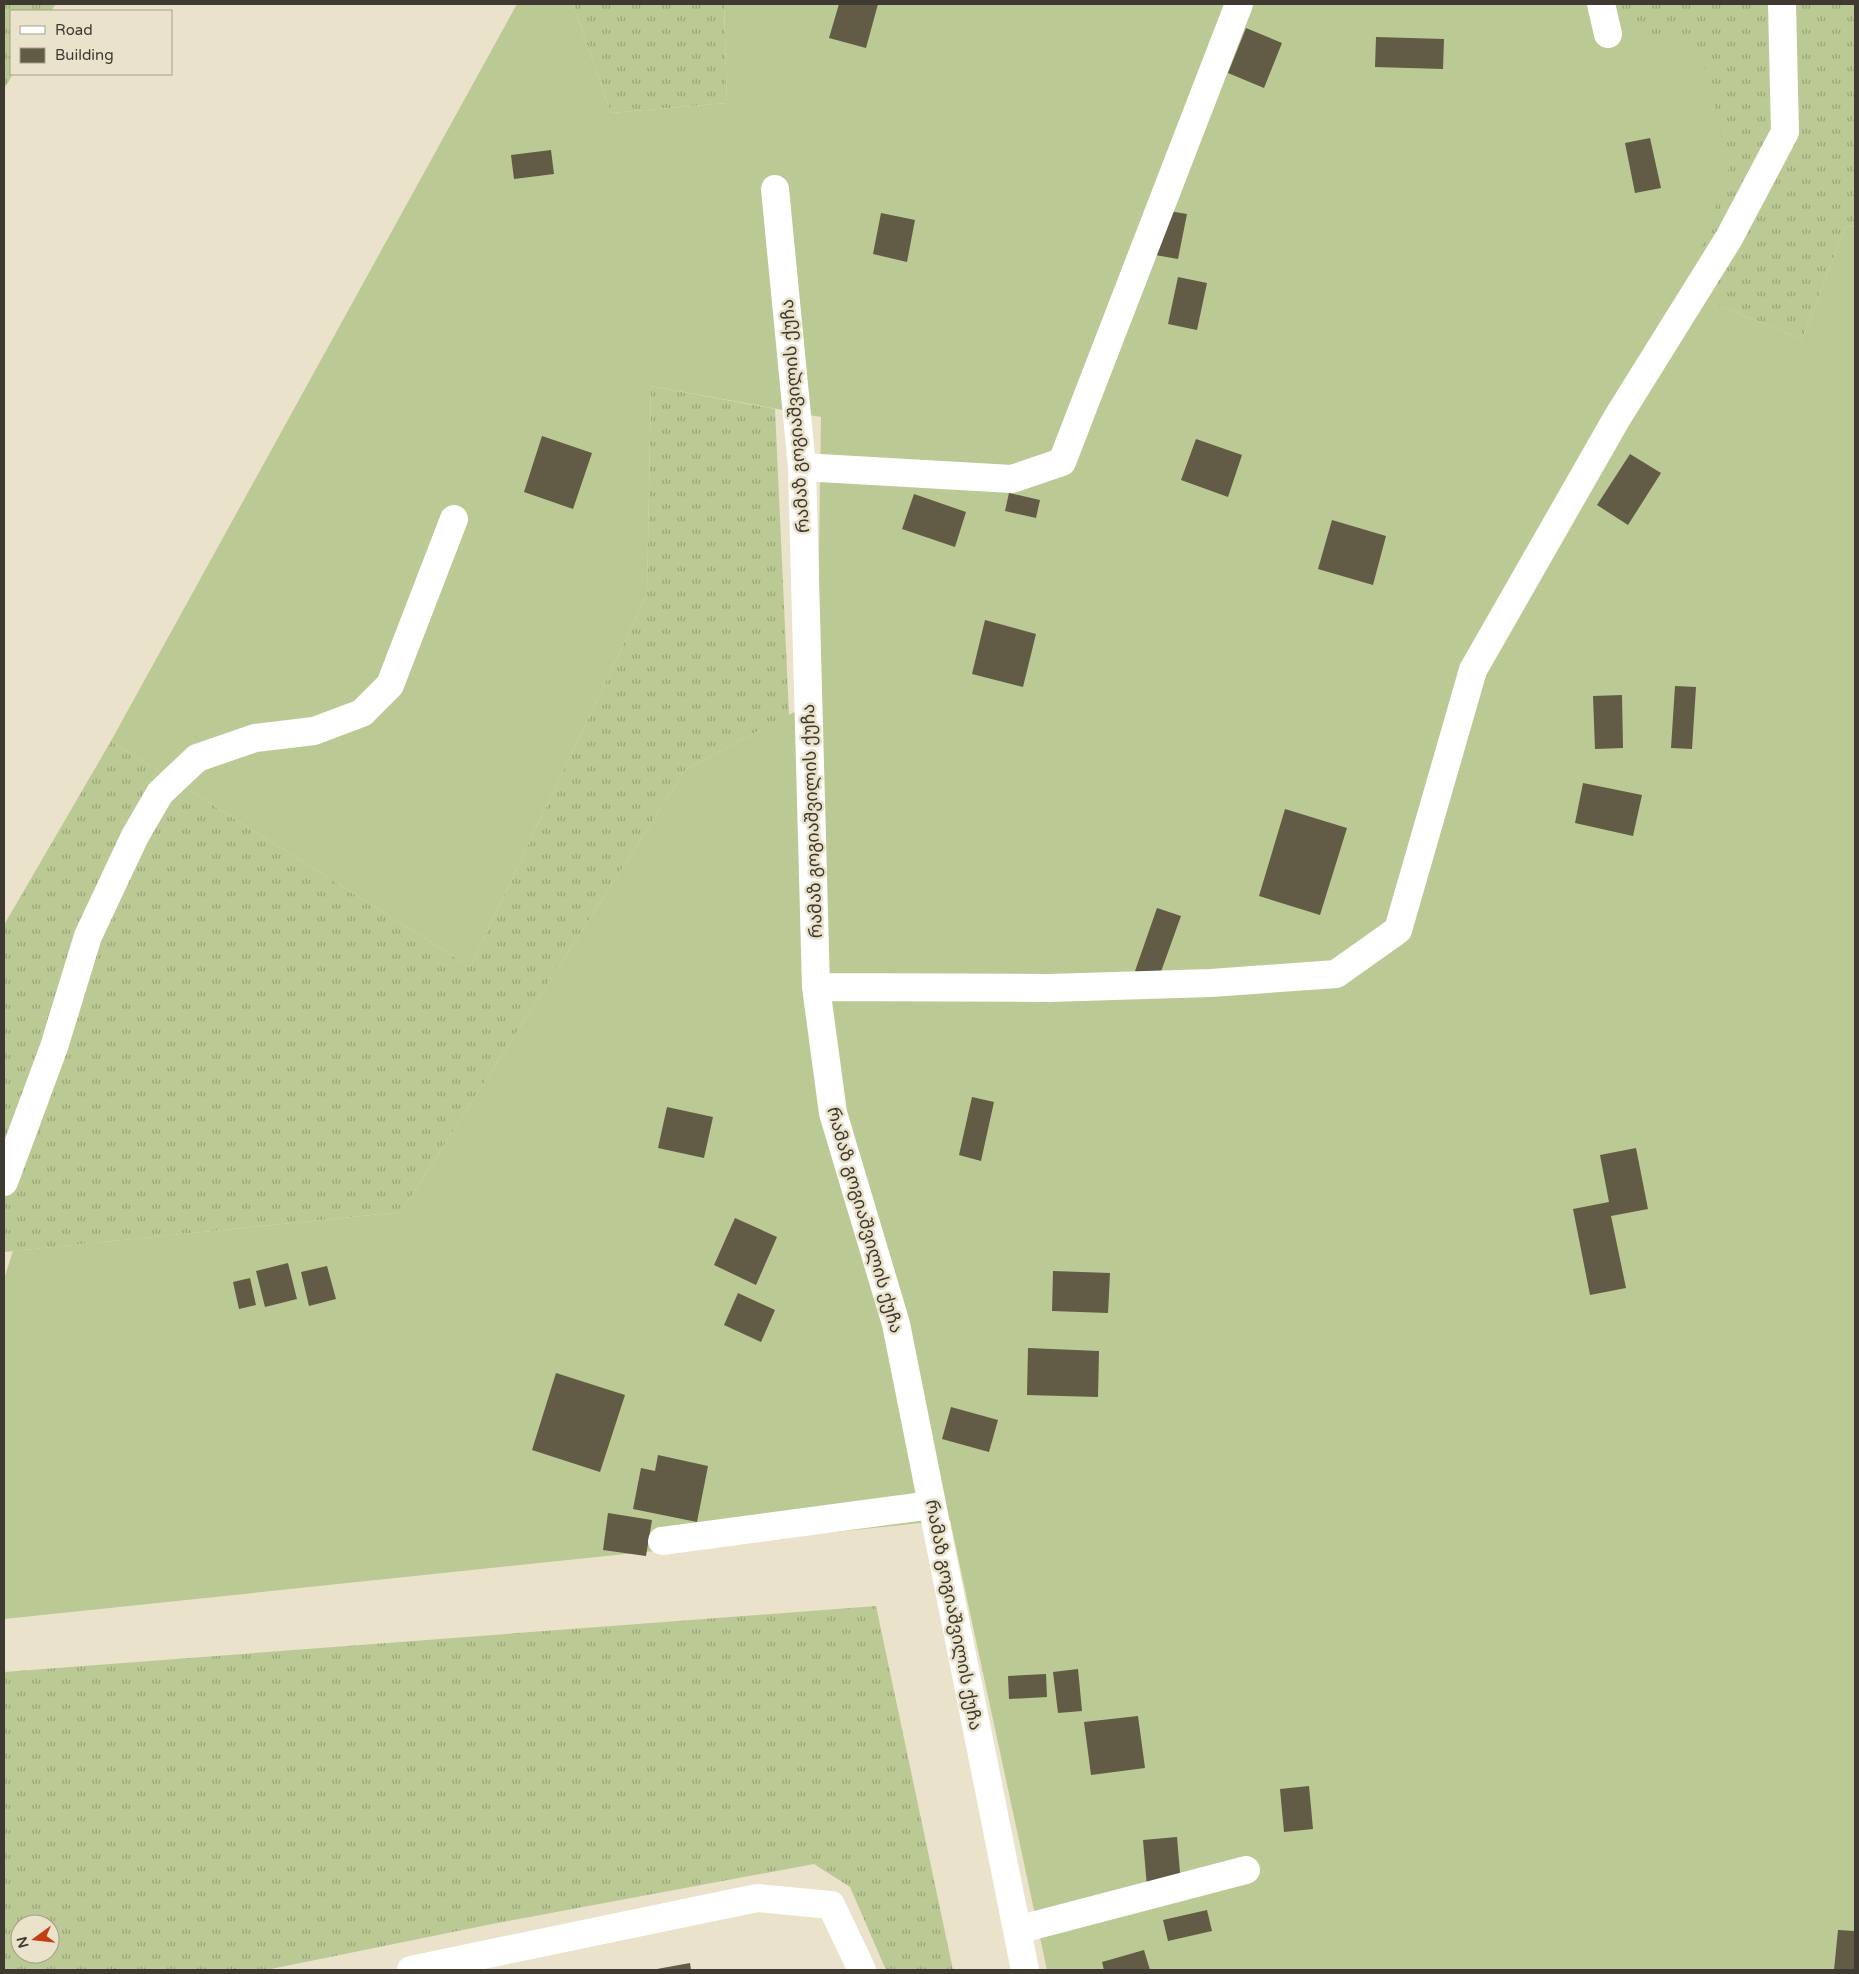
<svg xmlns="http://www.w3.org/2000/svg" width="1859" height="1974" viewBox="0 0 1859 1974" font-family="'Varela Round','Noto Sans Georgian',sans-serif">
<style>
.grass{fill:url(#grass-tufts);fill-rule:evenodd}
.garden{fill:#bbc994}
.building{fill:#625b46}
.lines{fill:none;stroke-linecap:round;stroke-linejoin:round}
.minor{stroke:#fff;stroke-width:28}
.labels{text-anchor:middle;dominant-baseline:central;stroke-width:5;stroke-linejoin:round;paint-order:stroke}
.street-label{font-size:18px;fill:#3e3a31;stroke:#eae2ca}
</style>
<defs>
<pattern id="grass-tufts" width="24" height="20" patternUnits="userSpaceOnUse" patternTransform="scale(1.25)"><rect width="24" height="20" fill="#bbc994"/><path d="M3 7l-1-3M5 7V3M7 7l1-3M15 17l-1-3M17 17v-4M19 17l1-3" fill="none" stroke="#99a479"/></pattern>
</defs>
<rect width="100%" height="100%" fill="#eae2ca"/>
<path class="grass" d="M 4,4 L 56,4 L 51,11 L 11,11 L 13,74 L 4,89 Z
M 573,4 L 724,4 L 727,103 L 611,113 Z
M 1611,4 L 1855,4 L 1855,227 L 1846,226 L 1802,339 L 1685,292 Z
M 651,386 L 775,409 L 789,715 L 686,769 L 401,1212 L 4,1252 L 4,925 L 111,741 L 470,967 L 647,595 Z
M 876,1606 L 953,1970 L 886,1970 L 850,1887 L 814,1864 L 492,1924 L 266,1970 L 4,1970 L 4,1672 ZM 20,1924 L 50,1924 L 50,1954 L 20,1954 Z"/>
<path class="garden" d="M 517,4 L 573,4 L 611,113 L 727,103 L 724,4 L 1611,4 L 1615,21 L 1701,52 L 1729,169 L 1685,292 L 1802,339 L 1846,226 L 1855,227 L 1855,1970 L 1047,1970 L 950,1520 L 4,1619 L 4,1279 L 13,1251 L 401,1212 L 686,769 L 817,700 L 821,417 L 651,386 L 647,595 L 470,967 L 111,741 Z"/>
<path class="building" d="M 839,4 L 878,4 L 866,48 L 829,38 Z
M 1246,28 L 1282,43 L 1264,88 L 1228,73 Z
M 1376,37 L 1444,39 L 1443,69 L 1375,67 Z
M 1650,138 L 1661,188 L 1635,193 L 1625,143 Z
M 551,150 L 554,174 L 514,179 L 511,155 Z
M 1163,210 L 1187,214 L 1178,259 L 1155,255 Z
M 881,213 L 915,220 L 907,262 L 873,254 Z
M 1178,277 L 1207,283 L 1197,330 L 1168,324 Z
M 542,436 L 592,453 L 573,509 L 524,492 Z
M 1196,439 L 1242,455 L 1228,497 L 1181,480 Z
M 1630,454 L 1661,473 L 1628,525 L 1597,505 Z
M 1009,493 L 1040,500 L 1036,518 L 1005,511 Z
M 914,494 L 966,512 L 955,547 L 902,529 Z
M 1332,520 L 1386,536 L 1373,585 L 1318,569 Z
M 985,620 L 1036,634 L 1023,687 L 972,674 Z
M 1675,686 L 1696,687 L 1692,749 L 1671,748 Z
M 1622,695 L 1623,748 L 1595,749 L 1593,696 Z
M 1583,783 L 1642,795 L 1633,836 L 1575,823 Z
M 1285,809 L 1347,828 L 1320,915 L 1259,896 Z
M 1157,908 L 1181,916 L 1158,980 L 1135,971 Z
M 972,1097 L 994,1102 L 981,1161 L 959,1155 Z
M 667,1107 L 713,1117 L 704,1158 L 658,1148 Z
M 1636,1148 L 1648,1209 L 1611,1216 L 1626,1288 L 1590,1295 L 1573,1209 L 1609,1202 L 1600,1155 Z
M 735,1218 L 777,1237 L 756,1285 L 714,1265 Z
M 288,1263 L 297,1299 L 265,1307 L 256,1271 Z
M 327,1266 L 336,1299 L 309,1306 L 301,1272 Z
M 1053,1271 L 1110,1273 L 1108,1313 L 1052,1311 Z
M 250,1278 L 256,1305 L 239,1309 L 233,1282 Z
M 738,1293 L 775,1310 L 761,1342 L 724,1325 Z
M 1028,1348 L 1099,1351 L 1098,1397 L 1027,1395 Z
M 556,1373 L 625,1395 L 600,1472 L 532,1450 Z
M 951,1407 L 998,1420 L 989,1452 L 942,1439 Z
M 658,1455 L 708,1466 L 697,1522 L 633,1509 L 641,1468 L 655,1471 Z
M 608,1513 L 652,1520 L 646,1556 L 603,1550 Z
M 1078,1669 L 1082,1711 L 1058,1713 L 1053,1672 Z
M 1046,1674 L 1047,1697 L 1009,1699 L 1008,1676 Z
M 1138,1716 L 1145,1768 L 1091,1775 L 1084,1722 Z
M 1309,1786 L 1313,1829 L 1284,1832 L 1280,1789 Z
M 1177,1837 L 1181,1884 L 1147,1887 L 1143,1840 Z
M 1207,1910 L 1212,1931 L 1168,1941 L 1163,1920 Z
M 1838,1930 L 1855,1931 L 1855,1970 L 1834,1970 Z
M 1144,1950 L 1150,1970 L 1104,1970 L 1102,1962 Z
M 690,1963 L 691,1970 L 658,1970 L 657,1969 Z"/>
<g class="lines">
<path class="minor" d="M 1601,4 L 1608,34
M 775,189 L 802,467 L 816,987 L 833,1113 L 896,1324 L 1025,1970
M 802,467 L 1012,479 L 1062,462 L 1239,4
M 816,987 L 1049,988 L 1211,983 L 1336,974 L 1398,930 L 1473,670 L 1617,418 L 1729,238 L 1785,132 L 1782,4
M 4,1182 L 54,1047 L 88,936 L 135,836 L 160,793 L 197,758 L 255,738 L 314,731 L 362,713 L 390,685 L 454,519
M 662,1541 L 932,1505
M 1017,1930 L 1246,1870
M 411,1970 L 757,1898 L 831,1905 L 862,1970"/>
</g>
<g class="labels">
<g class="street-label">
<text transform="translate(795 416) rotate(-94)">რამაზ გოგიაშვილის ქუჩა</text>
<text transform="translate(812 821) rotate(-92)">რამაზ გოგიაშვილის ქუჩა</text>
<text transform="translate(865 1220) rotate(74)">რამაზ გოგიაშვილის ქუჩა</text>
<text transform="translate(954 1615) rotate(79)">რამაზ გოგიაშვილის ქუჩა</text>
</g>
</g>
<rect width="1859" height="1974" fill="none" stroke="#3e3a31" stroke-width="10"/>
<rect x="10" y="10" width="162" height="65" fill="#eae2ca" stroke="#a59f8d"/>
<rect x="20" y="26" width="25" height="8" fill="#ffffff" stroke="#a59f8d"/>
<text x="55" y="35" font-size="15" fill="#3e3a31">Road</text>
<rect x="20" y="48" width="25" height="15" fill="#625b46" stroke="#a59f8d"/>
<text x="55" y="60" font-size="15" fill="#3e3a31">Building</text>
<g transform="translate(35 1939) rotate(255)"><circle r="24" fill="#eae2ca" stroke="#a59f8d"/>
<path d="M0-4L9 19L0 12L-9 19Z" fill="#c53c13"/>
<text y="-8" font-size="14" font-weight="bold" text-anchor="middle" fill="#3e3a31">N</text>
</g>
</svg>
